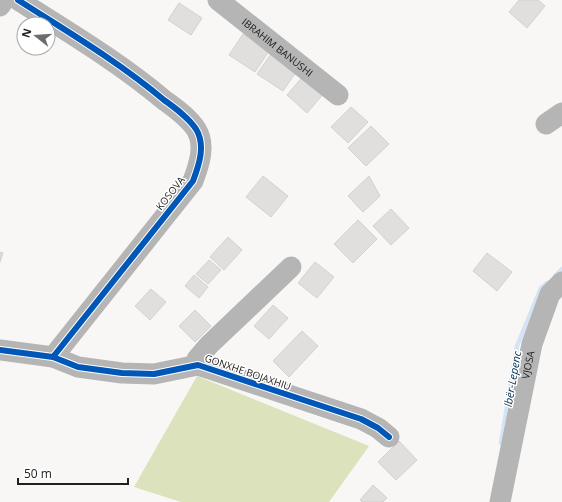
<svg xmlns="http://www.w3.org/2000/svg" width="562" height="502" viewBox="0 0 562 502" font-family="'Open Sans',sans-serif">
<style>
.green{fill:#dce2bb}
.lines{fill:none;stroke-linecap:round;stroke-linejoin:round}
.stream{stroke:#d4e3f5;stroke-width:4.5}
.building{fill:#e0dfde;stroke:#d2d1d1}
.minor{stroke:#b6b5b5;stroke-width:21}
.cycleway-casing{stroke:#fff;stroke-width:8}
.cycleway{stroke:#0057b8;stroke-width:6}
.labels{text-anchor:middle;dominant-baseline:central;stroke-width:3;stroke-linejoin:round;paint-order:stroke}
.street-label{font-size:10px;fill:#222120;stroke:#fff}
.water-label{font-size:11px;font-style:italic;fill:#072f56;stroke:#fff}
</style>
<rect width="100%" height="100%" fill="#f9f7f6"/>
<path class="green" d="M 197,376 L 369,446 L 329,502 L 181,502 L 134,487 Z"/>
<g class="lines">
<path class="stream" d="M 555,276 L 562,269
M 501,443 L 517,346 L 541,288 L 547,283"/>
</g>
<path class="building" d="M 519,0 L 538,0 L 545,6 L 527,28 L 509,12 Z
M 179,3 L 202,18 L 191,35 L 168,20 Z
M 243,34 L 269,51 L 255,72 L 229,55 Z
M 273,51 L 298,69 L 283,91 L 257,74 Z
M 305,74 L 325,92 L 307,113 L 287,95 Z
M 351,107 L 368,122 L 348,143 L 331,127 Z
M 371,126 L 389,144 L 366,166 L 348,148 Z
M 263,176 L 288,196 L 271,217 L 246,197 Z
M 369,176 L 380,196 L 363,212 L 348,196 Z
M 391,209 L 409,228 L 391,245 L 373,226 Z
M 358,220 L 377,239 L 353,263 L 334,244 Z
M 228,237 L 242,250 L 224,270 L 210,257 Z
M 0,252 L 3,253 L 0,262 Z
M 487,253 L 512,272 L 497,291 L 473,271 Z
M 209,260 L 221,270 L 208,284 L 196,274 Z
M 315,262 L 334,277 L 317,298 L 298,283 Z
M 194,275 L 208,287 L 199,298 L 185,286 Z
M 151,289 L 166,302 L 150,320 L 135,306 Z
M 273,305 L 288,318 L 269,339 L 254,326 Z
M 195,310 L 211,326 L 195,342 L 179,326 Z
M 302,331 L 318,346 L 289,377 L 273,361 Z
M 399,441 L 417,460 L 396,480 L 378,462 Z
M 373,485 L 387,498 L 383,502 L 362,502 L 360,500 Z"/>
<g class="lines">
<g class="minor">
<path d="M 18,0 C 68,32 119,62 164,100 C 175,108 188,117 196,129 C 206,145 199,165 193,181 L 53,357"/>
<path id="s1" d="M 218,0 L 338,95"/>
<path d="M 0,6 L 4,0"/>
<path d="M 546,124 L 562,113"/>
<path d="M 0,350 L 53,357 L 78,367 L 122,373 L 154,374 L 198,365 L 361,419 L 378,428 L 389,437"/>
<path d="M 198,365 L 197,359 L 209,345 L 291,267"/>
<path id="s2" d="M 500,502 L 532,344 L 550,294 L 562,282"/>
</g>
<g class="cycleway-casing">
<path id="cycleway" d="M 18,0 C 68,32 119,62 164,100 C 175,108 188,117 196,129 C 206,145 199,165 193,181 L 53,357
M 0,350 L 53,357 L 78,367 L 122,373 L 154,374 L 198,365 L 361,419 L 378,428 L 389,437"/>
</g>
<use href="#cycleway" class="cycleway"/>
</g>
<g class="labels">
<g class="street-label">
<text stroke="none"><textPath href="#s1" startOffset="76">IBRAHIM BANUSHI</textPath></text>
<text transform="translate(170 193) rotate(-52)">KOSOVA</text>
<text stroke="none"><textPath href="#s2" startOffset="140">VJOSA</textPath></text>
<text transform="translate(248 372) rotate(19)">GONXHE BOJAXHIU</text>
</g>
<g class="water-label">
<text transform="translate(512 379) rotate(-80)">Ibër-Lepenc</text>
</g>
</g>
<g transform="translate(36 36) rotate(287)"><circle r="19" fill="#ffffff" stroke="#a7a6a6"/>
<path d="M0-3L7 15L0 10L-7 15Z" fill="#6d6c6b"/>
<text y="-6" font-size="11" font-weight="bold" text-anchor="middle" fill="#222120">N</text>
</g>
<path d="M18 478v6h110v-6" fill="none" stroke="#222120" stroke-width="2"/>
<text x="24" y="478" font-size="12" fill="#222120" stroke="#ffffff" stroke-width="3" paint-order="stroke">50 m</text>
</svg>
